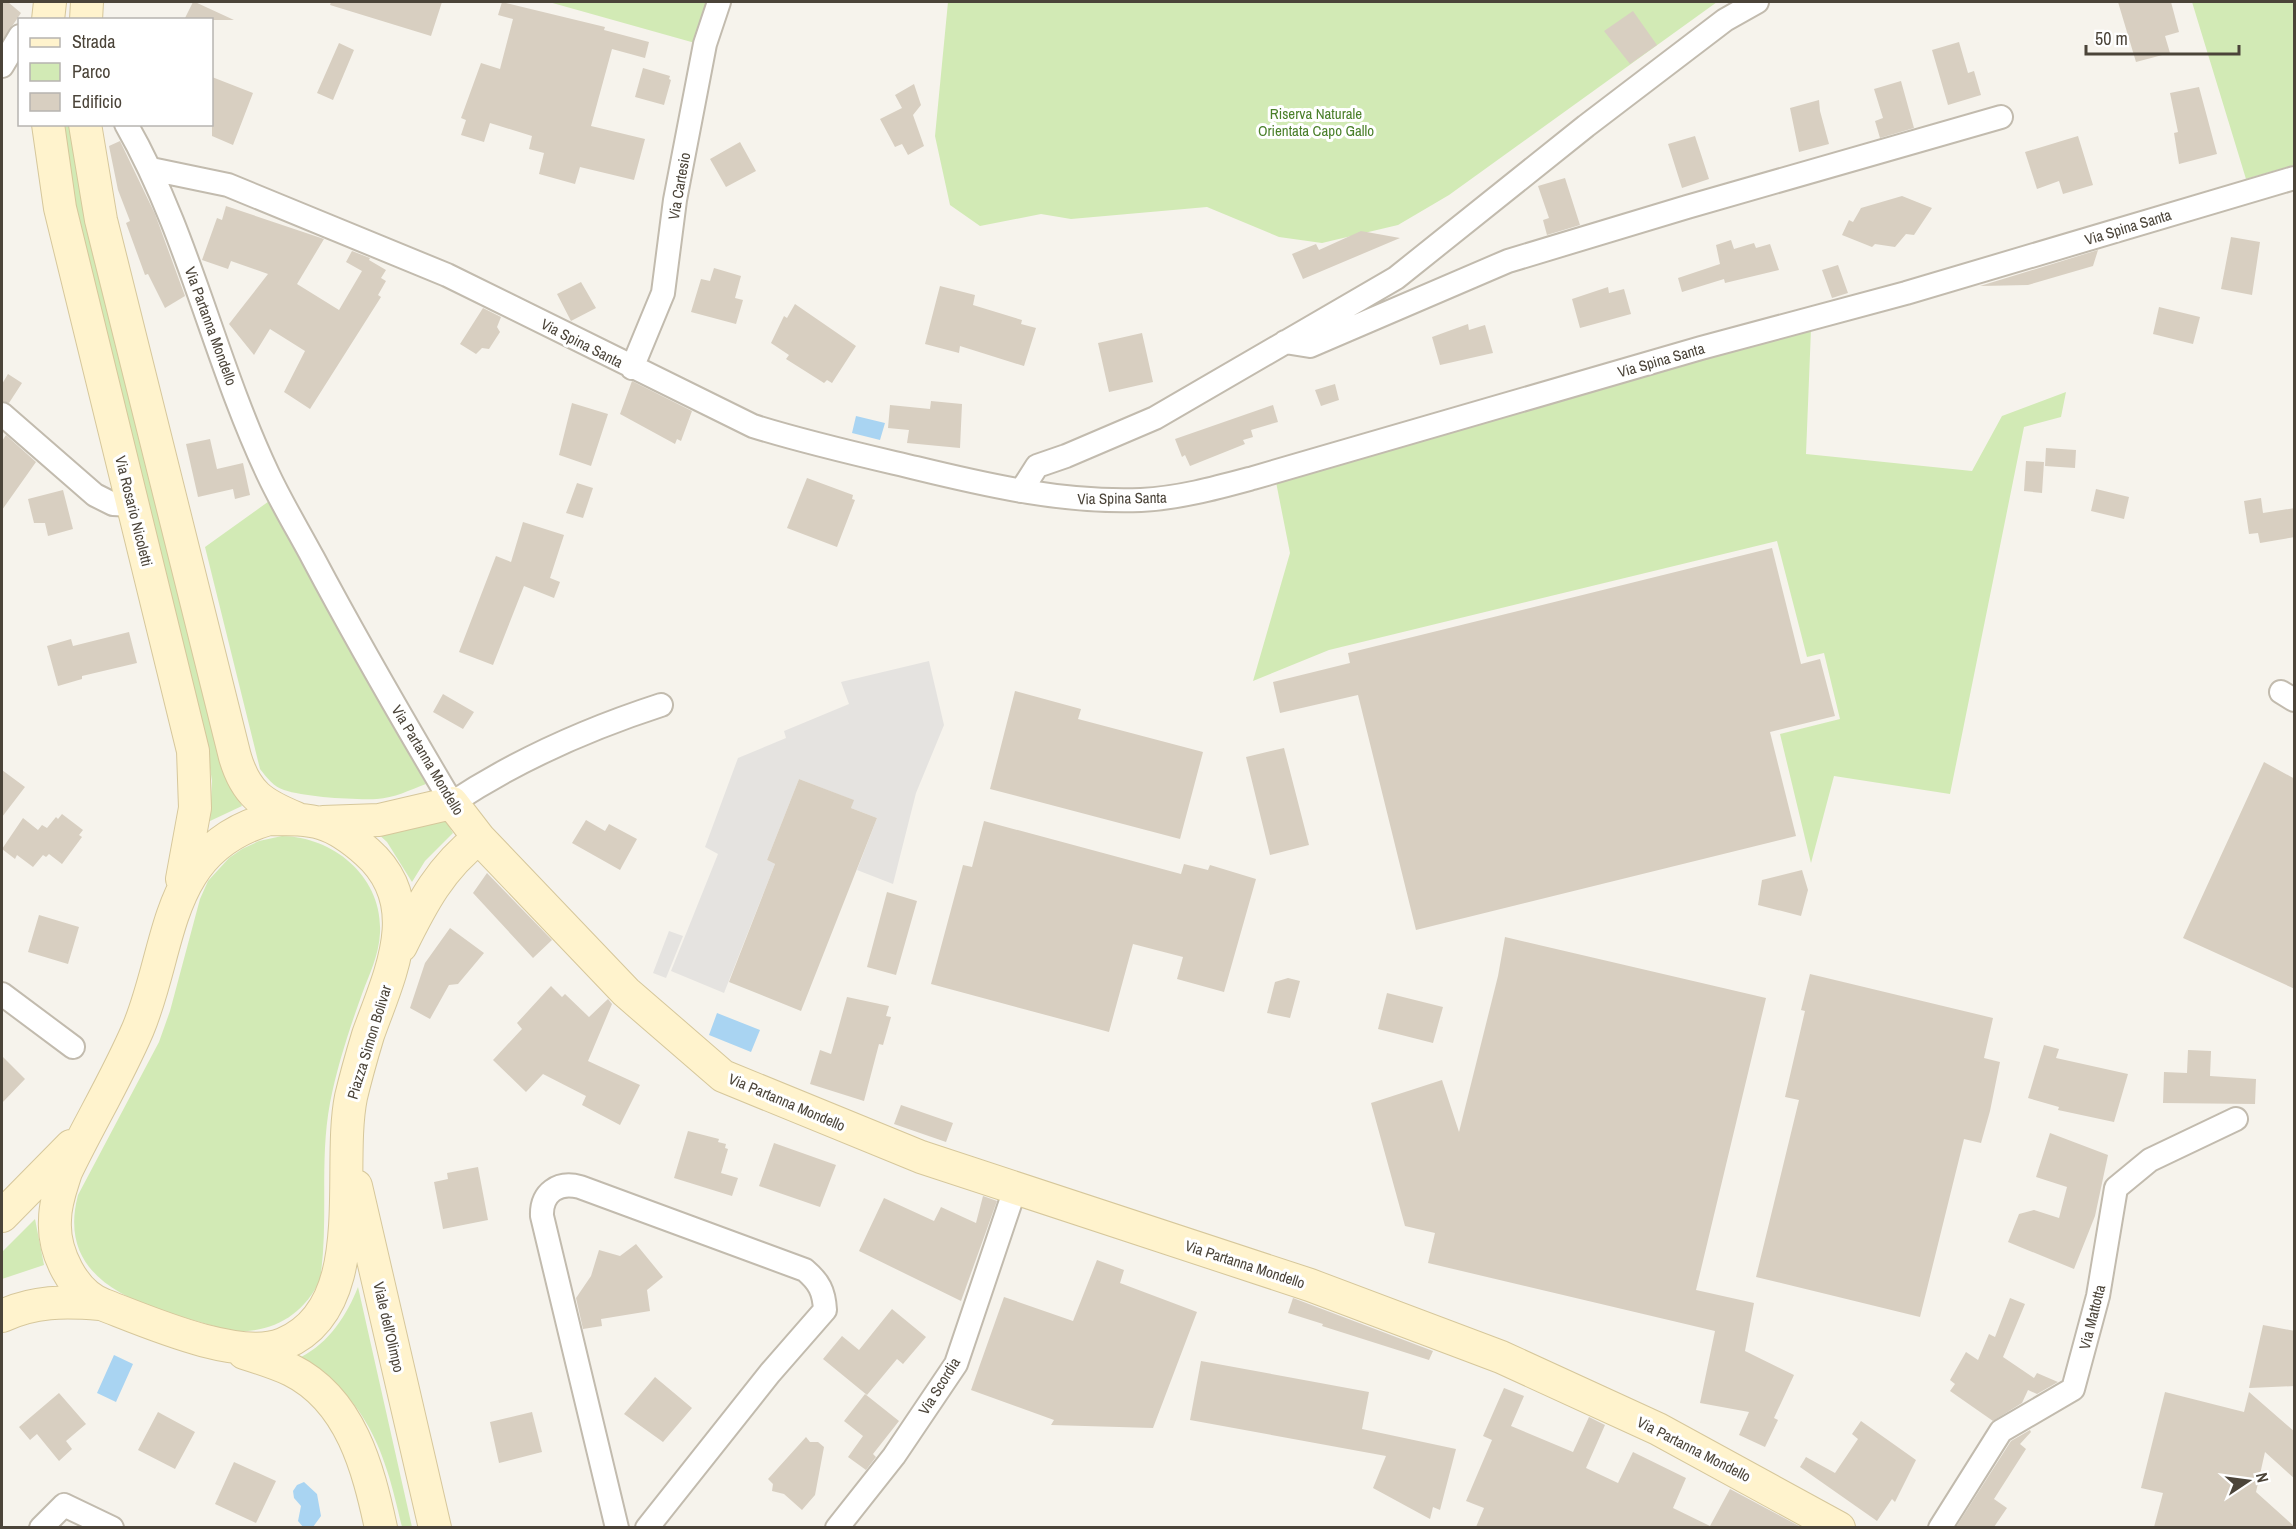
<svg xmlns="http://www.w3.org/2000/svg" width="2296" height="1529" viewBox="0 0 2296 1529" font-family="'Archivo Narrow',sans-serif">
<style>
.green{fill:#d2eab5}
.parking{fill:#e5e3e0}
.water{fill:#a9d4f2}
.building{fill:#d8cfc1}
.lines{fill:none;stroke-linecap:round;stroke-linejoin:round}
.street-casing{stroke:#c2bbae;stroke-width:26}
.secondary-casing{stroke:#d6c79b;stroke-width:34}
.street{stroke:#fff;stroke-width:22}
.secondary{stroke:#fff3cd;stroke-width:32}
.labels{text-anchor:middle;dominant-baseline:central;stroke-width:6;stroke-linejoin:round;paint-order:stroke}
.park-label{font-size:15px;fill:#4a7f2a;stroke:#fff}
.street-label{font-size:15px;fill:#4b4439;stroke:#fff}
</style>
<rect width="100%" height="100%" fill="#f6f3ec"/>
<path class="green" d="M 549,2 L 709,2 L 695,43 Z
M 948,2 L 1717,2 L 1449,195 L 1398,225 L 1322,243 L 1279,237 L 1207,207 L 1071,219 L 1041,214 L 980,226 L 950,205 L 935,136 Z
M 2192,2 L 2294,2 L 2294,165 L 2246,179 Z
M 60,125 L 72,125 L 228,783 L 242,806 L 210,821 L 212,781 L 207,749 L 75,214 Z
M 1811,329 L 1806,454 L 1972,471 L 2002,416 L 2066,392 L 2061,417 L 2024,427 L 1950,794 L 1834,776 L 1811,863 L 1780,734 L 1840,719 L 1824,653 L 1807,657 L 1777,541 L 1329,650 L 1253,681 L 1290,553 L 1276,482 L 1658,370 Z
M 272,499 L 426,784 C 410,790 394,798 377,799 C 355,800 304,797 284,790 C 274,787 267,778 260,769 L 205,547 Z
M 443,816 L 453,833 L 425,861 L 412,882 L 387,842 L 376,832 Z
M 282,836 C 334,837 383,877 380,933 C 379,955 369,975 362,994 C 349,1030 337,1067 330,1103 C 319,1161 329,1222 320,1280 C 303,1316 271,1334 231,1331 C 164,1310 52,1294 78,1195 L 159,1042 L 170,1011 L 200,899 L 208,881 L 229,858 L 242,849 L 259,841 Z
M 35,1219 L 44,1265 L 2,1279 L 2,1252 Z
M 358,1287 L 412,1527 L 402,1527 C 385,1452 369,1401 301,1357 C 329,1343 347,1315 358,1287 Z"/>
<path class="parking" d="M 929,661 L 944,725 L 916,793 L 893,884 L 857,870 L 877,818 L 851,808 L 853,800 L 799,779 L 767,860 L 775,864 L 724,993 L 671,971 L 718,854 L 705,847 L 738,758 L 786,738 L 784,731 L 849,704 L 841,682 Z
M 669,931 L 683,936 L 666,978 L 653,973 Z"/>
<path class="water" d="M 856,416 L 885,423 L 880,440 L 852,433 Z
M 717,1013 L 760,1030 L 751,1052 L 709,1035 Z
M 114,1355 L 133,1364 L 116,1402 L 97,1393 Z
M 304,1482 L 317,1494 L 321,1516 L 313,1527 L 303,1527 L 298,1521 L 301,1506 L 294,1498 L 293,1491 L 297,1485 Z"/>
<path class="building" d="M 2,2 L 8,2 L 21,13 L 2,41 Z
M 193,2 L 195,2 L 234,20 L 184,20 Z
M 331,2 L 442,2 L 431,36 L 330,5 Z
M 502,2 L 605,27 L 604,30 L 649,42 L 645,58 L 612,49 L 591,126 L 645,139 L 634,180 L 580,167 L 575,184 L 539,174 L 544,153 L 529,149 L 532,136 L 490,123 L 484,142 L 461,135 L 466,120 L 461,118 L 481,63 L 500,69 L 513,19 L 498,15 Z
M 2118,2 L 2171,2 L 2179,32 L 2165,36 L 2170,53 L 2136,62 Z
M 1633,11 L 1657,45 L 1630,64 L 1604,31 Z
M 1959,42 L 1968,73 L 1974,71 L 1981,95 L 1948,105 L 1932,50 Z
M 339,43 L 354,50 L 333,100 L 317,93 Z
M 643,68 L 670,76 L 669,79 L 671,80 L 664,105 L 635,97 Z
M 212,77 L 253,93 L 233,145 L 212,136 Z
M 1901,81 L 1914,128 L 1880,138 L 1875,121 L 1883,118 L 1874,89 Z
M 914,84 L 921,105 L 913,115 L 924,146 L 908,155 L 902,144 L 895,147 L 880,119 L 902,108 L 895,95 Z
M 2199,87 L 2217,154 L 2179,164 L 2174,133 L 2178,132 L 2170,93 Z
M 1819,100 L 1820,111 L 1829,144 L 1799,152 L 1790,108 Z
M 1695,136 L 1709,179 L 1682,188 L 1668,144 Z
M 2078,136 L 2093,185 L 2063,194 L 2059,181 L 2037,189 L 2025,152 Z
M 120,141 L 155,214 L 185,296 L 165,308 L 148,274 L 145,275 L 126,223 L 130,221 L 118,190 L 109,146 Z
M 740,142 L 756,171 L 726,187 L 710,159 Z
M 1565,178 L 1580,225 L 1547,235 L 1543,220 L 1549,218 L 1538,186 Z
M 1902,196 L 1932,208 L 1914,235 L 1906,234 L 1895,247 L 1875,244 L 1872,247 L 1842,235 L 1849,220 L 1853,222 L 1861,208 Z
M 226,206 L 324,239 L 297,284 L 339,310 L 362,271 L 346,262 L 352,251 L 370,258 L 369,260 L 386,270 L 381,278 L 386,281 L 378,295 L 381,297 L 310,409 L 284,392 L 305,351 L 270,329 L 254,355 L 229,324 L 268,274 L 231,261 L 228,269 L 202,260 L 217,218 L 222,220 Z
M 1361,231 L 1400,238 L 1303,279 L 1292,254 L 1316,244 L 1319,250 Z
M 2231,237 L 2260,242 L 2252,295 L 2221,289 Z
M 1731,240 L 1734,249 L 1754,243 L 1756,248 L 1770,244 L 1779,270 L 1725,283 L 1724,279 L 1682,292 L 1678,278 L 1720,264 L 1716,245 Z
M 2098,250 L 2093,266 L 2028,285 L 1980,286 Z
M 1838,265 L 1848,293 L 1832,298 L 1822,270 Z
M 714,268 L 741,276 L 735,298 L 743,300 L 736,324 L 691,312 L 701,279 L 710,281 Z
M 581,282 L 596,308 L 571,321 L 557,294 Z
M 940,286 L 975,295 L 973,305 L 1022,320 L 1021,324 L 1036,328 L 1024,366 L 960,346 L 959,353 L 925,344 Z
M 1608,287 L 1609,293 L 1624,289 L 1631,314 L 1580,328 L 1572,299 Z
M 795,304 L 856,346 L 832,383 L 827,380 L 824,383 L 786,359 L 789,355 L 771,343 L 784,316 L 787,318 Z
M 2159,307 L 2200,317 L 2193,344 L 2153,334 Z
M 483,308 L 501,317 L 497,327 L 500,332 L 489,349 L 482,348 L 476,354 L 460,344 Z
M 1468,324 L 1469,330 L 1485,325 L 1493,353 L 1440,365 L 1432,337 Z
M 1142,333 L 1153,382 L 1109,392 L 1098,343 Z
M 8,374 L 22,383 L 9,403 L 2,401 L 2,384 Z
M 632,381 L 692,411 L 681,441 L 677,439 L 675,444 L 620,414 Z
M 1335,384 L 1339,400 L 1321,406 L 1315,390 Z
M 931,401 L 962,404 L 960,448 L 907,443 L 909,430 L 888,428 L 890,405 L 930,409 Z
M 572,403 L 608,414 L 591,466 L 559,455 Z
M 1273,405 L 1278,422 L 1251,430 L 1253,437 L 1243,440 L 1245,444 L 1190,466 L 1185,455 L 1182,457 L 1175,439 Z
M 6,435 L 36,462 L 2,510 L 2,441 Z
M 210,439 L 217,469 L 243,463 L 250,495 L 235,499 L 233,489 L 198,497 L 186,444 Z
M 2046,448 L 2076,450 L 2075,468 L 2045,466 Z
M 2026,461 L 2044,462 L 2042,493 L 2024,491 Z
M 807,478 L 853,495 L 852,499 L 855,500 L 837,547 L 787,528 Z
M 577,483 L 593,488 L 583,518 L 566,513 Z
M 2096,489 L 2129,497 L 2124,519 L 2091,511 Z
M 63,490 L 73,529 L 48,536 L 45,523 L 34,523 L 28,499 Z
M 2261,498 L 2263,513 L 2295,508 L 2295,537 L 2260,543 L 2258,533 L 2249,534 L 2244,501 Z
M 523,522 L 564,535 L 550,578 L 560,582 L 554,598 L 524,586 L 493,665 L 459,652 L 496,556 L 511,562 Z
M 1772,548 L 1801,664 L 1820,659 L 1835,716 L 1770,732 L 1796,836 L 1416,930 L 1358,695 L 1280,713 L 1273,682 L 1350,663 L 1348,653 Z
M 129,632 L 137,663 L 82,676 L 82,679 L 58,686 L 47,646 L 71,639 L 73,646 Z
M 1015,691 L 1081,709 L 1078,719 L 1203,752 L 1180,839 L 990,789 Z
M 443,694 L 474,712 L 463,729 L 433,712 Z
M 1284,748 L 1309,845 L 1270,855 L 1246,757 Z
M 2264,762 L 2295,779 L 2295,989 L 2183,938 Z
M 2,770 L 25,787 L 2,817 Z
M 799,779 L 854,800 L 851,808 L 877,818 L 801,1011 L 729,982 L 775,864 L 767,860 Z
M 62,814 L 83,830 L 79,835 L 82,837 L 62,864 L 49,854 L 46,857 L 43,855 L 33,867 L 17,855 L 15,859 L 2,849 L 23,818 L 38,830 L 42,825 L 47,828 L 56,817 L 58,819 Z
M 586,820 L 605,831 L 609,824 L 637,839 L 620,870 L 572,843 Z
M 984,821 L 1181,874 L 1184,864 L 1208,870 L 1210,865 L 1256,879 L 1224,992 L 1177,979 L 1183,957 L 1133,944 L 1109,1032 L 931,984 L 963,865 L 972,867 Z
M 1802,870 L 1808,890 L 1801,916 L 1758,905 L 1762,880 Z
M 487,873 L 552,940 L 533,958 L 473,893 Z
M 887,892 L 917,901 L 896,975 L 867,967 Z
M 39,915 L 79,927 L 68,964 L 28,952 Z
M 450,928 L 484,953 L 458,984 L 449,985 L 430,1019 L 410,1008 L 425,963 Z
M 1505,937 L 1766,998 L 1696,1290 L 1754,1303 L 1745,1351 L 1794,1375 L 1774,1418 L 1778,1420 L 1765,1447 L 1739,1435 L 1749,1412 L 1700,1403 L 1715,1331 L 1428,1263 L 1435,1233 L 1405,1226 L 1371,1103 L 1442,1080 L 1459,1132 L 1498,976 Z
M 1810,974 L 1993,1018 L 1984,1058 L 2000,1062 L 1990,1111 L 1981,1143 L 1964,1139 L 1920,1317 L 1756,1277 L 1799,1100 L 1785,1097 L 1805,1011 L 1801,1010 Z
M 1288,978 L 1300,981 L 1290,1018 L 1267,1013 L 1275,982 Z
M 551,986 L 562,997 L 565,994 L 589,1017 L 608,999 L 612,1004 L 588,1061 L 640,1085 L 620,1125 L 582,1105 L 586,1096 L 543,1074 L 526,1092 L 493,1060 L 522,1029 L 517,1023 Z
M 1387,993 L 1443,1007 L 1433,1043 L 1378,1029 Z
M 847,997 L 889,1006 L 886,1016 L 891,1017 L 883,1045 L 879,1044 L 864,1101 L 810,1084 L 820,1050 L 831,1054 L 832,1051 Z
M 2044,1045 L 2059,1049 L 2056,1058 L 2128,1074 L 2114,1122 L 2058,1110 L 2059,1107 L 2028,1098 Z
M 2188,1050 L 2211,1051 L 2210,1076 L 2256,1079 L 2255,1104 L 2163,1103 L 2164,1072 L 2187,1073 Z
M 2,1056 L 25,1079 L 2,1103 Z
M 901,1105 L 953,1123 L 946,1142 L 894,1124 Z
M 688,1131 L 719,1139 L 718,1142 L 726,1144 L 725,1148 L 728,1149 L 721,1173 L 738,1178 L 732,1196 L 674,1178 Z
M 2050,1133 L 2108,1155 L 2095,1216 L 2074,1269 L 2008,1242 L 2019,1214 L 2034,1210 L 2059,1218 L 2067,1187 L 2036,1177 Z
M 774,1143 L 836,1165 L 820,1207 L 759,1186 Z
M 478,1167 L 488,1220 L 443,1229 L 434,1182 L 448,1179 L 447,1173 Z
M 983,1196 L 997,1201 L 961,1301 L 859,1251 L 884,1198 L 934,1221 L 941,1207 L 976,1223 Z
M 636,1244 L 663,1277 L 647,1290 L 650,1311 L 601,1319 L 602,1326 L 583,1329 L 576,1298 L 591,1276 L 599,1250 L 620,1256 Z
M 1097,1260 L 1124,1270 L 1120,1283 L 1197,1312 L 1153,1428 L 1051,1425 L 1054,1420 L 971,1390 L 1004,1297 L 1073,1321 Z
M 1293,1298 L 1433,1351 L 1429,1360 L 1322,1326 L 1323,1324 L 1288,1313 Z
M 2010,1298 L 2025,1304 L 2003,1357 L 2034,1378 L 2037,1373 L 2058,1382 L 2037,1394 L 2028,1390 L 2022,1403 L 1993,1421 L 1950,1391 L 1955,1384 L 1950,1380 L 1966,1352 L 1978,1360 L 1989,1334 L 1995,1337 Z
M 892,1309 L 926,1337 L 903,1364 L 897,1359 L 867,1395 L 823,1359 L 842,1336 L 859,1350 Z
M 2263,1325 L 2295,1331 L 2295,1386 L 2249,1388 Z
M 1201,1361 L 1369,1392 L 1362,1429 L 1456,1449 L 1440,1510 L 1433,1507 L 1430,1519 L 1373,1488 L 1386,1456 L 1190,1420 Z
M 655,1377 L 692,1408 L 663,1442 L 624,1414 Z
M 1504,1388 L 1524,1396 L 1511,1426 L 1573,1452 L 1589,1417 L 1605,1425 L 1586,1468 L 1618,1483 L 1633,1452 L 1686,1478 L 1673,1508 L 1710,1526 L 1730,1489 L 1801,1527 L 1476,1527 L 1484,1508 L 1466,1501 L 1492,1440 L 1483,1436 Z
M 2165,1392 L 2244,1412 L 2249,1392 L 2295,1432 L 2295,1479 L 2265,1452 L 2256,1492 L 2295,1527 L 2154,1527 L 2163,1493 L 2141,1488 Z
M 59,1393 L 86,1424 L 66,1441 L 72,1449 L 59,1461 L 37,1434 L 30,1440 L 19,1427 Z
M 865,1394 L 899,1421 L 873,1454 L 876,1457 L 866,1470 L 848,1457 L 863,1436 L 844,1421 Z
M 158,1412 L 195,1432 L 175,1469 L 138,1450 Z
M 532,1412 L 542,1452 L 499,1463 L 490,1422 Z
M 1861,1421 L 1916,1460 L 1895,1502 L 1892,1499 L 1877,1521 L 1800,1467 L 1806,1457 L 1835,1473 L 1858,1439 L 1852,1434 Z
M 2030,1430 L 2031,1432 L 2020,1444 L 2026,1449 L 1994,1499 L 2007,1508 L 1994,1527 L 1956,1527 L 2011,1441 Z
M 806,1437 L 810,1442 L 818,1442 L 824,1447 L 815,1495 L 802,1510 L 784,1494 L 772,1491 L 773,1484 L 768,1479 Z
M 234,1462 L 276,1481 L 256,1523 L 215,1504 Z"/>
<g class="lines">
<g class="street-casing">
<path id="street" d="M 2,66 L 20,36
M 126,124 C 189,234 214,360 268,474 C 281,502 298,530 313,558 C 357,641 404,722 452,803 C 517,760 587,729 661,705
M 151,169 L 228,185 L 447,275 L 753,426 C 807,443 861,455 916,468 C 990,486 1065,503 1141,500 C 1180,498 1216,488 1253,478 L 1701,348 L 1906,293 L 2294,178
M 1285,342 L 1310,346 L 1508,261 L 1687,207 L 2001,117
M 632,368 L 663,293 L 675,200 L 705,44 L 719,2
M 2,414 L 95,495 L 113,504 L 133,505
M 1021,491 L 1037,466 L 1066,456 L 1155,418 L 1396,278 L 1586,126 L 1725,20 L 1757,2
M 2281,692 L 2294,700
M 2,994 L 73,1047
M 41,1528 L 64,1505 L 112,1528
M 617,1528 L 542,1216 C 541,1193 558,1181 580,1187 L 805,1270 C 819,1282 824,1291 825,1310 L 770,1373 L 647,1528
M 837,1528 L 894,1456 L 956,1364 L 1015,1189
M 1940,1528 L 2001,1431 L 2073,1389 L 2098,1296 L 2116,1188 L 2150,1160 L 2236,1119"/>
</g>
<g class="secondary-casing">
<path id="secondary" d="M 48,20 L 50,2
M 86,20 L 87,2
M 48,124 L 60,208 L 193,751 L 195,808 L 182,879
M 85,124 L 101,220 L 235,757 C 246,794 262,804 296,818
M 269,819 C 315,819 331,820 367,852 C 426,904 389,976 368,1035 C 362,1055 356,1076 351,1097 C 336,1171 371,1308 283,1344 C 239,1362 148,1322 104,1305 C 73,1294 53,1251 55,1220 C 55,1203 61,1188 66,1172 C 89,1124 117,1078 138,1029 C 173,945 163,849 269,819 Z
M 323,822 L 379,820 L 452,803 L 479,838 L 626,992 L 723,1076 L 921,1157 L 1310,1285 L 1501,1357 L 1658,1429 L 1839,1528
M 401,946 C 422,903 441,867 479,838
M 356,1186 L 435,1528
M 2,1216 L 71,1146
M 2,1316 C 34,1301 64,1301 100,1304
M 244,1353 C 260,1358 276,1363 291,1370 C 351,1400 368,1468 381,1528"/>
</g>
<use href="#street" class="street"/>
<use href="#secondary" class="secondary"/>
</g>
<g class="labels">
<g class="park-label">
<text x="1316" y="113">Riserva Naturale<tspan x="1316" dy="17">Orientata Capo Gallo</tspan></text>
</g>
<g class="street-label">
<text transform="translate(679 186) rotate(-80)">Via Cartesio</text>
<text transform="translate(2128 227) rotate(-17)">Via Spina Santa</text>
<text transform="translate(211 326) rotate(70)">Via Partanna Mondello</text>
<text transform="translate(582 343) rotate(27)">Via Spina Santa</text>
<text transform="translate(1661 360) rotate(-16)">Via Spina Santa</text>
<text transform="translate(1122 498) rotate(-1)">Via Spina Santa</text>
<text transform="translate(134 511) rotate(76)">Via Rosario Nicoletti</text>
<text transform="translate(428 760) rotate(59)">Via Partanna Mondello</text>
<text transform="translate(369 1042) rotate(-73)">Piazza Simon Bolivar</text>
<text transform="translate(787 1102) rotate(23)">Via Partanna Mondello</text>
<text transform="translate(1245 1264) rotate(18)">Via Partanna Mondello</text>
<text transform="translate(2092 1317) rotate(-76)">Via Mattotta</text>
<text transform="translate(389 1327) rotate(77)">Viale dell'Olimpo</text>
<text transform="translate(939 1386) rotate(-58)">Via Scordia</text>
<text transform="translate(1694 1449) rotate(27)">Via Partanna Mondello</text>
</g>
</g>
<rect width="2296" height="1529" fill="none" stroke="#4b4439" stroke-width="6"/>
<rect x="18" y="18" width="195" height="108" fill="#ffffff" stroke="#b7b4b0" stroke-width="1.5"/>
<rect x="30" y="38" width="30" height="9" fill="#fff3cd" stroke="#b7b4b0" stroke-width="1.5"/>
<text x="72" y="48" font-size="18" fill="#4b4439">Strada</text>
<rect x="30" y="63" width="30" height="18" fill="#d2eab5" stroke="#b7b4b0" stroke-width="1.5"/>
<text x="72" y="78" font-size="18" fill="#4b4439">Parco</text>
<rect x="30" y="93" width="30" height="18" fill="#d8cfc1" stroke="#b7b4b0" stroke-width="1.5"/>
<text x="72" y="108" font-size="18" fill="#4b4439">Edificio</text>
<g transform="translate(2248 1481) rotate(77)" stroke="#ffffff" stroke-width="4.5" paint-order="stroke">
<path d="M0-4.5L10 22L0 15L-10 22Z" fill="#4b4439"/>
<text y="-9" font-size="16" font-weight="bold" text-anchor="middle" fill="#4b4439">N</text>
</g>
<path d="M2086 45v9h153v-9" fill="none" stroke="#4b4439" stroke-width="3"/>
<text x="2095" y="45" font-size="18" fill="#4b4439" stroke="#ffffff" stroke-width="4.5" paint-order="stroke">50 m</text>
</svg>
